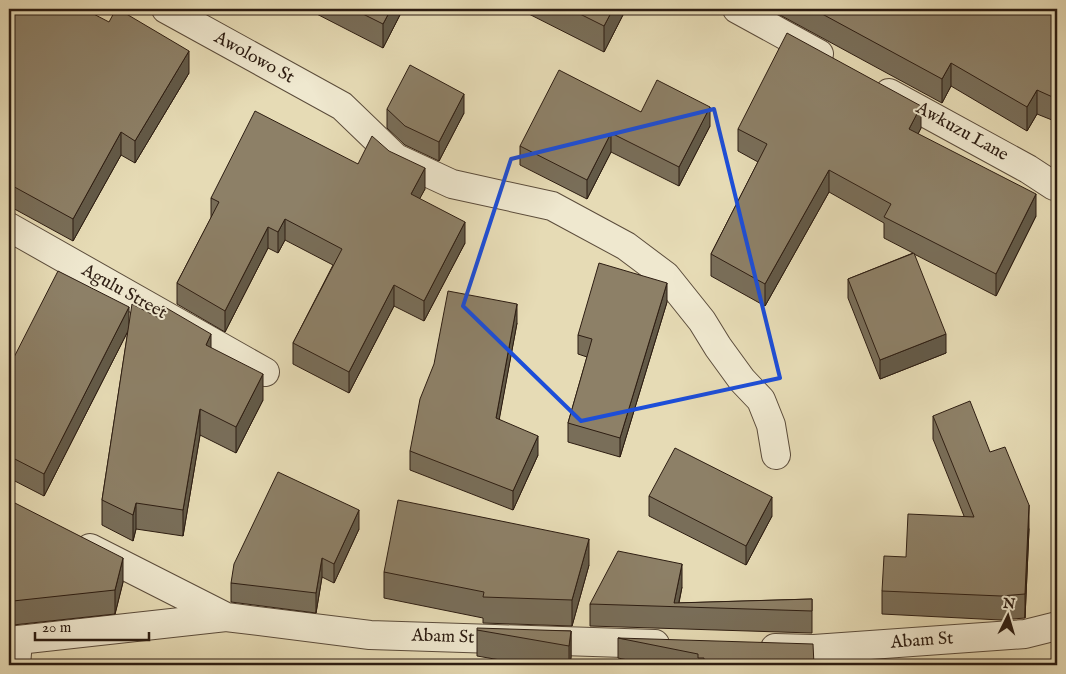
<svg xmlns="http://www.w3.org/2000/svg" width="1066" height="674" viewBox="0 0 1066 674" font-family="'IM FELL English',serif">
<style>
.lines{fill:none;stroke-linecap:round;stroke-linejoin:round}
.minor-casing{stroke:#5b4c3b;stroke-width:30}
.minor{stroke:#efe8cf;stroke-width:28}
.wall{fill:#796e59;stroke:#2d1d12}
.shaded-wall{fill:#635a48;stroke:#2d1d12}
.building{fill:#8d8067;stroke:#2d1d12}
.marked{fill:none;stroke:#1d4ed8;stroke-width:4;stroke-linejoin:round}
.labels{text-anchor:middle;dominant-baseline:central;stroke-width:4;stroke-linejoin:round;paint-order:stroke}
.street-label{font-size:18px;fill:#2d1d12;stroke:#efe8cf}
</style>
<rect width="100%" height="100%" fill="#e6dbb5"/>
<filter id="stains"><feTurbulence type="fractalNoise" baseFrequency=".004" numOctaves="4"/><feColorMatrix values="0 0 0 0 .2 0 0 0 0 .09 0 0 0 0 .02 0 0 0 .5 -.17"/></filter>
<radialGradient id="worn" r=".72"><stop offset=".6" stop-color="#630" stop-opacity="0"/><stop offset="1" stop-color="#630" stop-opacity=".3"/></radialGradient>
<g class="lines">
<g class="minor-casing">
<path id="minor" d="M 166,9 L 342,106 L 396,158 L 452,184 L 552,206 L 626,246 L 666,276 L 702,321 L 718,347 L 742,380 L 761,400 L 771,425 L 776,455
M 737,9 L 819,54
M 889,93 L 1028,169 L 1054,186
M 9,227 L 265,372
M 90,548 L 226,617
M 9,641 L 226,617 L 370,635 L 655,644
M 775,648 L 814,649 L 1025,634 L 1057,626
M 16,665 L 18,641"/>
</g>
<use href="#minor" class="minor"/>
</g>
<path class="wall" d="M 9,9 L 189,73 L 135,163 L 121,155 L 73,241 L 9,206 Z
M 274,9 L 286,9 L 283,14 Z
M 307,9 L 403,9 L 383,48 Z
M 519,9 L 626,9 L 604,52 Z
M 769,9 L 1057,9 L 1057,122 L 1037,114 L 1027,131 L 951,86 L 942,103 Z
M 387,109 L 464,113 L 439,161 L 405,145 L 387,128 Z
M 641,112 L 710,126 L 679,186 L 611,152 L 587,199 L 520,165 L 520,146 Z
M 921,128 L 918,134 L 1036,216 L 996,296 L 914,254 L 946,353 L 880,379 L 848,298 L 848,279 L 913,253 L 884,238 L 884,223 L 829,192 L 765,306 L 711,276 L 711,254 L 758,162 L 738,151 L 738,129 Z
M 358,164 L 425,189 L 419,199 L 465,243 L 424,321 L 394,306 L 349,393 L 293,364 L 293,343 L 333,265 L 285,240 L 278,253 L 268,248 L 225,332 L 177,304 L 177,283 L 211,218 L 211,198 Z
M 667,302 L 620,457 L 568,442 L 568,423 L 587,357 L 578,354 L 578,335 Z
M 129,322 L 211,348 L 263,400 L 236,453 L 200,435 L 183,536 L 136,529 L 133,541 L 102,525 L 102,500 L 128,331 L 44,496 L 9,478 L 9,367 Z
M 517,323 L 499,419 L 538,455 L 513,510 L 410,470 L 410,451 Z
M 933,416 L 990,452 L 1029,529 L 1025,618 L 1001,620 L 882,614 L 882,591 L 906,557 L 964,516 L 933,439 Z
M 649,496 L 772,516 L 746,565 L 649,516 Z
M 9,500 L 123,582 L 115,614 L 13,625 L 9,624 Z
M 359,529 L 334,583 L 322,577 L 316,613 L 231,602 L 231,583 Z
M 589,565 L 572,626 L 483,623 L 483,618 L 384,598 L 384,572 Z
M 682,587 L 679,603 L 812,599 L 812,633 L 590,626 L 590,604 Z
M 477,630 L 571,631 L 571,657 L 570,665 L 529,665 L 477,656 Z
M 618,638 L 814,665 L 652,665 L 618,658 Z"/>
<path class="shaded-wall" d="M 391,9 L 403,9 L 383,48 L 383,24 Z
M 613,9 L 626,9 L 604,52 L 604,26 Z
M 189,51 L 189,73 L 135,163 L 135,141 Z
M 951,63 L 951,86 L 942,103 L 942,79 Z
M 1037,90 L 1037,114 L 1027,131 L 1027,107 Z
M 464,94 L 464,113 L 439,161 L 439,142 Z
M 921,106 L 921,128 L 909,151 L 909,129 Z
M 710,107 L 710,126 L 679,186 L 679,167 Z
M 121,132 L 121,155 L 73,241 L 73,219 Z
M 611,133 L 611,152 L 587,199 L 587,180 Z
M 425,168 L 425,189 L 411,215 L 411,194 Z
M 829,170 L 829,192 L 765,306 L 765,284 Z
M 1036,194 L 1036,216 L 996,296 L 996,274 Z
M 285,219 L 285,240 L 278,253 L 278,232 Z
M 465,222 L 465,243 L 424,321 L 424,301 Z
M 268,227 L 268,248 L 225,332 L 225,311 Z
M 667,283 L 667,302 L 620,457 L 620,438 Z
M 394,285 L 394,306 L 349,393 L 349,372 Z
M 517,304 L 517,323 L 496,437 L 496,418 Z
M 129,307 L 129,329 L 44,496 L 44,474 Z
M 211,334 L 211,359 L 206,345 Z
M 946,334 L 946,353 L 880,379 L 880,360 Z
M 263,374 L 263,400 L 236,453 L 236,427 Z
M 200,409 L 200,435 L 183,536 L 183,510 Z
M 538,436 L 538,455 L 513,510 L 513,491 Z
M 772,497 L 772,516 L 746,565 L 746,546 Z
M 136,503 L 136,529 L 133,541 L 133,515 Z
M 1029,505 L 1029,529 L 1025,618 L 1025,594 Z
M 359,510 L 359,529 L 334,583 L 334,564 Z
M 589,539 L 589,565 L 572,626 L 572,600 Z
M 123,558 L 123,582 L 115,614 L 115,590 Z
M 322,558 L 322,577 L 316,613 L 316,593 Z
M 682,564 L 682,587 L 678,606 L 674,603 Z
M 571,631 L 571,657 L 570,665 L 569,665 L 569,646 Z"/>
<path class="building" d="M 9,9 L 84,9 L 109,22 L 116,9 L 118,9 L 189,51 L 135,141 L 121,132 L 73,219 L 9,184 Z
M 353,9 L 391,9 L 383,24 Z
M 570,9 L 613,9 L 604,26 Z
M 813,9 L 1057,9 L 1057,99 L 1037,90 L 1027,107 L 951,63 L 942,79 Z
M 787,33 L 921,106 L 909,129 L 1036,194 L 996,274 L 884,217 L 891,204 L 829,170 L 765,284 L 711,254 L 767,144 L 738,129 Z
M 410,65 L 464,94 L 439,142 L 405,126 L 387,109 Z
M 559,70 L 641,112 L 657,80 L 710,107 L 679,167 L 611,133 L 587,180 L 520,146 Z
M 255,111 L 358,164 L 372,136 L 389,151 L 425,168 L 411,194 L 465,222 L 424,301 L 394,285 L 349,372 L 293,343 L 342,249 L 285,219 L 278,232 L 268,227 L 225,311 L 177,283 L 219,202 L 211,198 Z
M 914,253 L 946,334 L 880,360 L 848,279 Z
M 599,263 L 667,283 L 620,438 L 568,423 L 592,339 L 578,335 Z
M 58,271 L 129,307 L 44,474 L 9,456 L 9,367 Z
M 448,291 L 517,304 L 496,418 L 538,436 L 513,491 L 410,451 L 420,399 L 434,364 Z
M 132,304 L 157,317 L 163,306 L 211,334 L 206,345 L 263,374 L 236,427 L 200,409 L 183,510 L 136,503 L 133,515 L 102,500 Z
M 970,401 L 990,452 L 1005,447 L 1029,505 L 1025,594 L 1001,596 L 882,591 L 884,556 L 906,557 L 908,514 L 974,517 L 933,416 Z
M 675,448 L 772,497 L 746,546 L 649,496 Z
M 278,472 L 359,510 L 334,564 L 322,558 L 316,593 L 231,583 L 234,564 Z
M 9,500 L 123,558 L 115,590 L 13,601 L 9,600 Z
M 398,500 L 589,539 L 572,600 L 483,597 L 484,592 L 384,572 Z
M 618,551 L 682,564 L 674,603 L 812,599 L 812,611 L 590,604 Z
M 477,628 L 571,631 L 569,646 L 477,630 Z
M 618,638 L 813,644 L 814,665 L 704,665 L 704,658 L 698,658 L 698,654 Z"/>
<path class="marked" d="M 714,109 L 780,378 L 581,421 L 463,306 L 511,159 Z"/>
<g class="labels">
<g class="street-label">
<text transform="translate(254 58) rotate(29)">Awolowo St</text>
<text transform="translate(962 132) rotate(29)">Awkuzu Lane</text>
<text transform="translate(124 292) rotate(29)">Agulu Street</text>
<text transform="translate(443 637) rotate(2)">Abam St</text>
<text transform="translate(922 641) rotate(-4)">Abam St</text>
</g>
</g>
<rect width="1066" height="674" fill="none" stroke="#e6dbb5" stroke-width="30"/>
<rect x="10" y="10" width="1046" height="654" fill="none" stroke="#2d1d12" stroke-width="2.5"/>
<rect x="15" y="15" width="1036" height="644" fill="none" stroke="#2d1d12"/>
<g transform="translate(1008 616) rotate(5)" stroke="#efe8cf" stroke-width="4" paint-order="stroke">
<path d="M0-4L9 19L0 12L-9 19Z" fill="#2d1d12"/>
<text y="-8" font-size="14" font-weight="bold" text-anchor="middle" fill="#2d1d12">N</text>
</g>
<path d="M35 632v8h114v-8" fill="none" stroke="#2d1d12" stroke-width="2.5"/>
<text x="42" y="632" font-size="15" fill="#2d1d12" stroke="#efe8cf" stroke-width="4" paint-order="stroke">20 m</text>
<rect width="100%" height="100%" filter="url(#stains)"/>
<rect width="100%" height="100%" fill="url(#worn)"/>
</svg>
